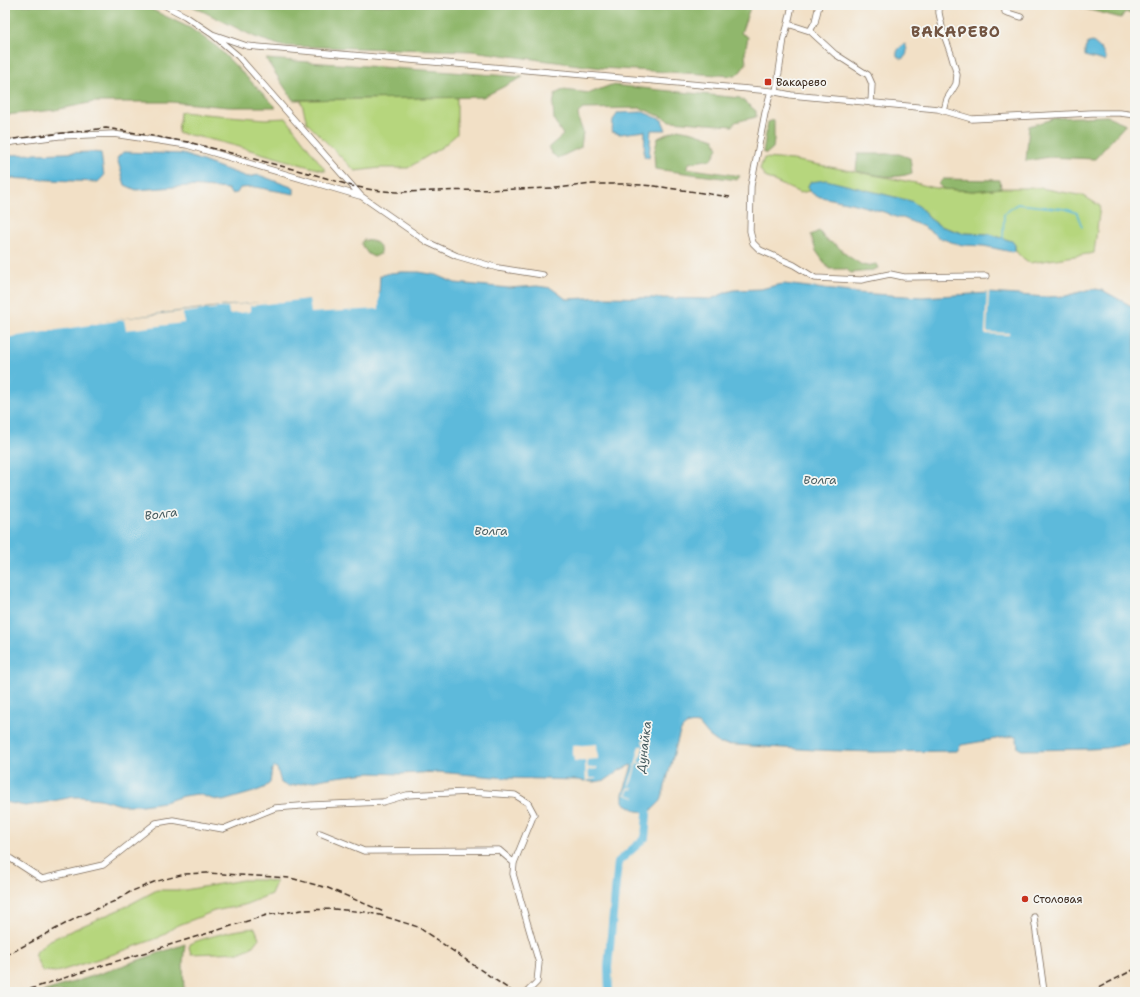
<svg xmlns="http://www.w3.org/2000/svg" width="1140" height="997" viewBox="0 0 1140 997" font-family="'Shantell Sans',sans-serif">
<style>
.green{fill:#b6d67d;stroke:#78804e}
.forest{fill:#90b76c;stroke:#667045}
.water{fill:#5dbadb;stroke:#4c727c}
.pier{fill:#f2e0c6}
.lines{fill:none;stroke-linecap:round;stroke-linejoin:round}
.stream{stroke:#5dbadb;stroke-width:1.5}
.river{stroke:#5dbadb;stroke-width:8}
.minor-casing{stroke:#7b6a59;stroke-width:7}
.minor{stroke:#fff;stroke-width:5.5}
.rail{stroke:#3b2a1e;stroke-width:1.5;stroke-dasharray:6 3;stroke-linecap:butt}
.poi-dot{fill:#c8321e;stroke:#f6f6f2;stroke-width:1.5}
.labels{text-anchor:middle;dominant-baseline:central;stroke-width:3.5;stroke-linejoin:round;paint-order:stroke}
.poi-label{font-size:11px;fill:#3b2a1e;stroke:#f6f6f2;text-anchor:start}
.water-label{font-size:12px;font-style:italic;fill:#475c60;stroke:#f6f6f2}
.district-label{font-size:15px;font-weight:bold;letter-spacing:1px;fill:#725441;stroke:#f6f6f2}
</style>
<rect width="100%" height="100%" fill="#f6f6f2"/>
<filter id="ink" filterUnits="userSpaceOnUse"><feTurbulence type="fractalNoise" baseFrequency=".025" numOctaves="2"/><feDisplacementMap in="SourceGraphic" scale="8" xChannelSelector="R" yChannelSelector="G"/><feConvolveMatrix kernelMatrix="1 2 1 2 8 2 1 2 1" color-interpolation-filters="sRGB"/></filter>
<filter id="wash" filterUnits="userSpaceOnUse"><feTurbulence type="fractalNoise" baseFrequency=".012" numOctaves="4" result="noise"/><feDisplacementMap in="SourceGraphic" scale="16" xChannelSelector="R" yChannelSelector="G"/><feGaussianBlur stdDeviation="0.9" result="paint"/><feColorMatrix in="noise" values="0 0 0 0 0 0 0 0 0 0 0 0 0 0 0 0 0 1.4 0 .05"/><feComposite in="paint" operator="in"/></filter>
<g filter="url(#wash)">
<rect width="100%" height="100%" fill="#f2e0c6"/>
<path class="green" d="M 457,97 L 457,134 L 442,147 L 408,168 L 380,168 L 355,171 L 307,123 L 301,100 Z
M 180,112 L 266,119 L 286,118 L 326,171 C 276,159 228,141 178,133 Z
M 764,158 L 793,160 L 916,183 L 930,187 L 943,189 L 973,191 L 1001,188 L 1040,188 L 1084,196 L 1100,206 L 1094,253 L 1030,263 L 1020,256 L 1015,250 L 1015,245 L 1011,241 L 989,234 L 962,233 L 940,226 L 929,218 L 920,207 L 808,186 L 809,191 L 800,193 L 765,177 L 760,169 Z
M 243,880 L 264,880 L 276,882 L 271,894 L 244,905 L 214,911 L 197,918 L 176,926 L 158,938 L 114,954 L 57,972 L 42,971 L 34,954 L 48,941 L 125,907 L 157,890 L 185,890 Z
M 255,928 L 259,938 L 252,947 L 241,952 L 191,954 L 189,947 L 191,943 C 211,936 233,930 255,928 Z"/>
<path class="forest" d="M 5,5 L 142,5 L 190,28 L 217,47 L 276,107 L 229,107 L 171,102 L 94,102 L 55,110 L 5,115 Z
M 190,5 L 751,5 L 741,33 L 748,37 L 745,53 L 746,64 L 740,72 L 735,76 L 602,68 L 472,51 L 282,46 L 255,37 Z
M 1070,5 L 1135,5 L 1135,15 L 1125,12 L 1121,18 Z
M 266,59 L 523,77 L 483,97 L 293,100 Z
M 611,85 L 740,98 L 756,111 L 756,117 L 735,122 L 733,126 L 671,121 L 641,108 L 583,109 L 578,113 L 579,121 L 583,132 L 581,147 L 558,158 L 551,153 L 549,147 L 563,135 L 554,120 L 553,106 L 555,94 L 563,90 L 590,93 Z
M 1107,116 L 1126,124 L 1095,159 L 1049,157 L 1026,161 L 1029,126 L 1050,120 L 1054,118 Z
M 774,120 L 774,140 L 773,148 L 766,154 L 763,152 L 768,122 Z
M 678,129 L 693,132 L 714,139 L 718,148 L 712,159 L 689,163 L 686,168 L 740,176 L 737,180 L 655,169 L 654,153 L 658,138 Z
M 858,154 L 899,154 L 910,158 L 912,173 C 894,180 875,175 856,171 Z
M 943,179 L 1000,180 L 1001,188 L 973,191 L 943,189 L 938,184 Z
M 819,231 L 826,240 L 836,245 L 848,256 L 862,265 L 867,266 L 876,264 L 878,268 L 870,271 L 851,273 L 846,269 L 829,269 L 816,251 L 811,235 Z
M 363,240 C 373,241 382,241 380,254 L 374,257 L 368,254 L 361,244 Z
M 185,944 L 183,962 L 184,992 L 42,992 L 93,976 Z"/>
<path class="water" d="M 1093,42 L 1101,49 L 1106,59 L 1105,61 L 1088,57 L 1085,56 L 1085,49 L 1088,43 Z
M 905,44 C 908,50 908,57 901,59 L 897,56 C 896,50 900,47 905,44 Z
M 643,112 L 662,120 L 666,130 L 651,130 L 649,158 L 644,156 L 645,131 L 620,134 L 612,132 L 613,120 L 618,113 Z
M 92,152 L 101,153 L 104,176 L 98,182 L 5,178 L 5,155 Z
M 123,152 L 183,154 L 247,177 L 259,175 L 294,188 L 294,194 L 255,187 L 240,188 L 237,193 L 231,194 L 228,189 L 189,186 L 136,190 L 125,185 L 117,158 Z
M 826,180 L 911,201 L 920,207 L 929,218 L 940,226 L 962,233 L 989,234 L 1012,241 L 1015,245 L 1015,250 L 1012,252 L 984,246 L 964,245 L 957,244 L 940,238 L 924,227 L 903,218 L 898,218 L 884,212 L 851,203 L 816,196 L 809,191 L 808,186 L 810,182 Z
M 402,272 L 419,272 L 437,275 L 455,283 L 509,288 L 537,286 L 551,288 L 566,299 L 569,299 L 604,297 L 711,299 L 727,292 L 734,290 L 761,289 L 777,285 L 784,284 L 857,293 L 922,297 L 989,293 L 1046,297 L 1066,296 L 1087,290 L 1095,289 L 1102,290 L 1135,308 L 1135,742 L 1107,748 L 1090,749 L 1022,750 L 1018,748 L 1017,738 L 1013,736 L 961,745 L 957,751 L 872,752 L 815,750 L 720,744 L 709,736 L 699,724 C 688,722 683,725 679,735 L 661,801 L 652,810 L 647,812 L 637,811 L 624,803 L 623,801 L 623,794 L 632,766 L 631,765 L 620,770 L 606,780 L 594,782 L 577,780 L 507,778 L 438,772 L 400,774 L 370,773 L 359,774 L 329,778 L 291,786 L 287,786 L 281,783 L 277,768 L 274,767 L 272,769 L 270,783 L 264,788 L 254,792 L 223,801 L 212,799 L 198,794 L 183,796 L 164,802 L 142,805 L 121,805 L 100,799 L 82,797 L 73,797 L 32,805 L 25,806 L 5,802 L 5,336 C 88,324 171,311 255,303 C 296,299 338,297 379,294 L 380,276 L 390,273 Z"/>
<path class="pier" d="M 987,291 L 989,291 L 987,332 L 1009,333 L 1009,335 L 985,334 Z
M 379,293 L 379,309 L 311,313 L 309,299 L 250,306 L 250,312 L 229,314 L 228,307 L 183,313 L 184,323 L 126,330 L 124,320 L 5,338 L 5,334 L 20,331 L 318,295 Z
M 643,739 L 651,742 L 650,745 L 644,744 L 641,755 L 646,757 L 640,756 L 638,762 L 646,764 L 645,766 L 637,763 L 632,781 L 629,787 L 633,788 L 633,790 L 629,789 L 627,794 L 635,797 L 635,798 L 623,794 L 626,793 L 635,766 L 632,766 L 635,765 L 638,753 L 637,752 L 639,746 L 643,746 L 643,743 L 642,742 Z
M 597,744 L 598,759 L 587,760 L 588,768 L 597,767 L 597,769 L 588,770 L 589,778 L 596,778 L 596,779 L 588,780 L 588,784 L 586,784 L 585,760 L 574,761 L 572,746 Z"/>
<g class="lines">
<path class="stream" d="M 1003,239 L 1004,214 L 1017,204 L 1066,209 L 1077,213 L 1082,227"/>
<path class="river" d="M 609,992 L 608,967 L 618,862 L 645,838 L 648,802"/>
</g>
</g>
<g filter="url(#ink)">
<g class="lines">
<g class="minor-casing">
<path id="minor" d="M 164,5 L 185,16 L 212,34 L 238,56 L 361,196 L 427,242 L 457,256 L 498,268 L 543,275
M 939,5 L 939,13 L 943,32 L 951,54 L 957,75 L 956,84 L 947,99 L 944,111
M 1005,5 L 1005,12 L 1021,17
M 788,24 L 810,31 L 835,54 L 868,75 L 872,84 L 871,103
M 810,31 L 815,22 L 819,5
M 212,34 L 247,46 L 771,91 L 791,95 L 938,109 L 972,119 L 1092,113 L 1120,113 L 1135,115
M 771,91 L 765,113 L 751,186 L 750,231 L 753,243 L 760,250 L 794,265 L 815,278 L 861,280 L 890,274 L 904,277 L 986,276
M 776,92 L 784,38 L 788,24 L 792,5
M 5,143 L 59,136 L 113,134 L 187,145 L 360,196
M 320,833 L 364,851 L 499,850 L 514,863
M 5,855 L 42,879 L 103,865 L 156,823 L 173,820 L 223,829 L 275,808 L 312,805 L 383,802 L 407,795 L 470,792 L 515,795 L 528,803 L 534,814 L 514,863 L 513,874 L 539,963 L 537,982 L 527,992
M 1034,917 L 1044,992"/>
</g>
<use href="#minor" class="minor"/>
<path class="rail" d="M 5,140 L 106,128 L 188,142 L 316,175 L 352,186 L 373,190 L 397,192 L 477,190 L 556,188 L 593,184 L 626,184 L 655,186 L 730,197
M 5,956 L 80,916 L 115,901 L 130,892 L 154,882 L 185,874 L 207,873 L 290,878 L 328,888 L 384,912
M 21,992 L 101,966 L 267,915 L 302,910 L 334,909 L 365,912 L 380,915 L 418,927 L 513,992
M 1091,992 L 1096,989 L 1135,969"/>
</g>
</g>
<g class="poi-dot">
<rect x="764" y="78" width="8" height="8" rx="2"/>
<circle cx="1025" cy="899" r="4"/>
</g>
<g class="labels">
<g class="poi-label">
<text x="776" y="82">Вакарево</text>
<text x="1033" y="899">Столовая</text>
</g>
<g class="water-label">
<text x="820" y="480">Волга</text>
<text transform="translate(161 514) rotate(-7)">Волга</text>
<text x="491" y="531">Волга</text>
<text transform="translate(644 747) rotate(-83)">Дунайка</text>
</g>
<g class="district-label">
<text x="956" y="32">ВАКАРЕВО</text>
</g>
</g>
<rect width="1140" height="997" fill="none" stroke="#f6f6f2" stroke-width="20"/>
</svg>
